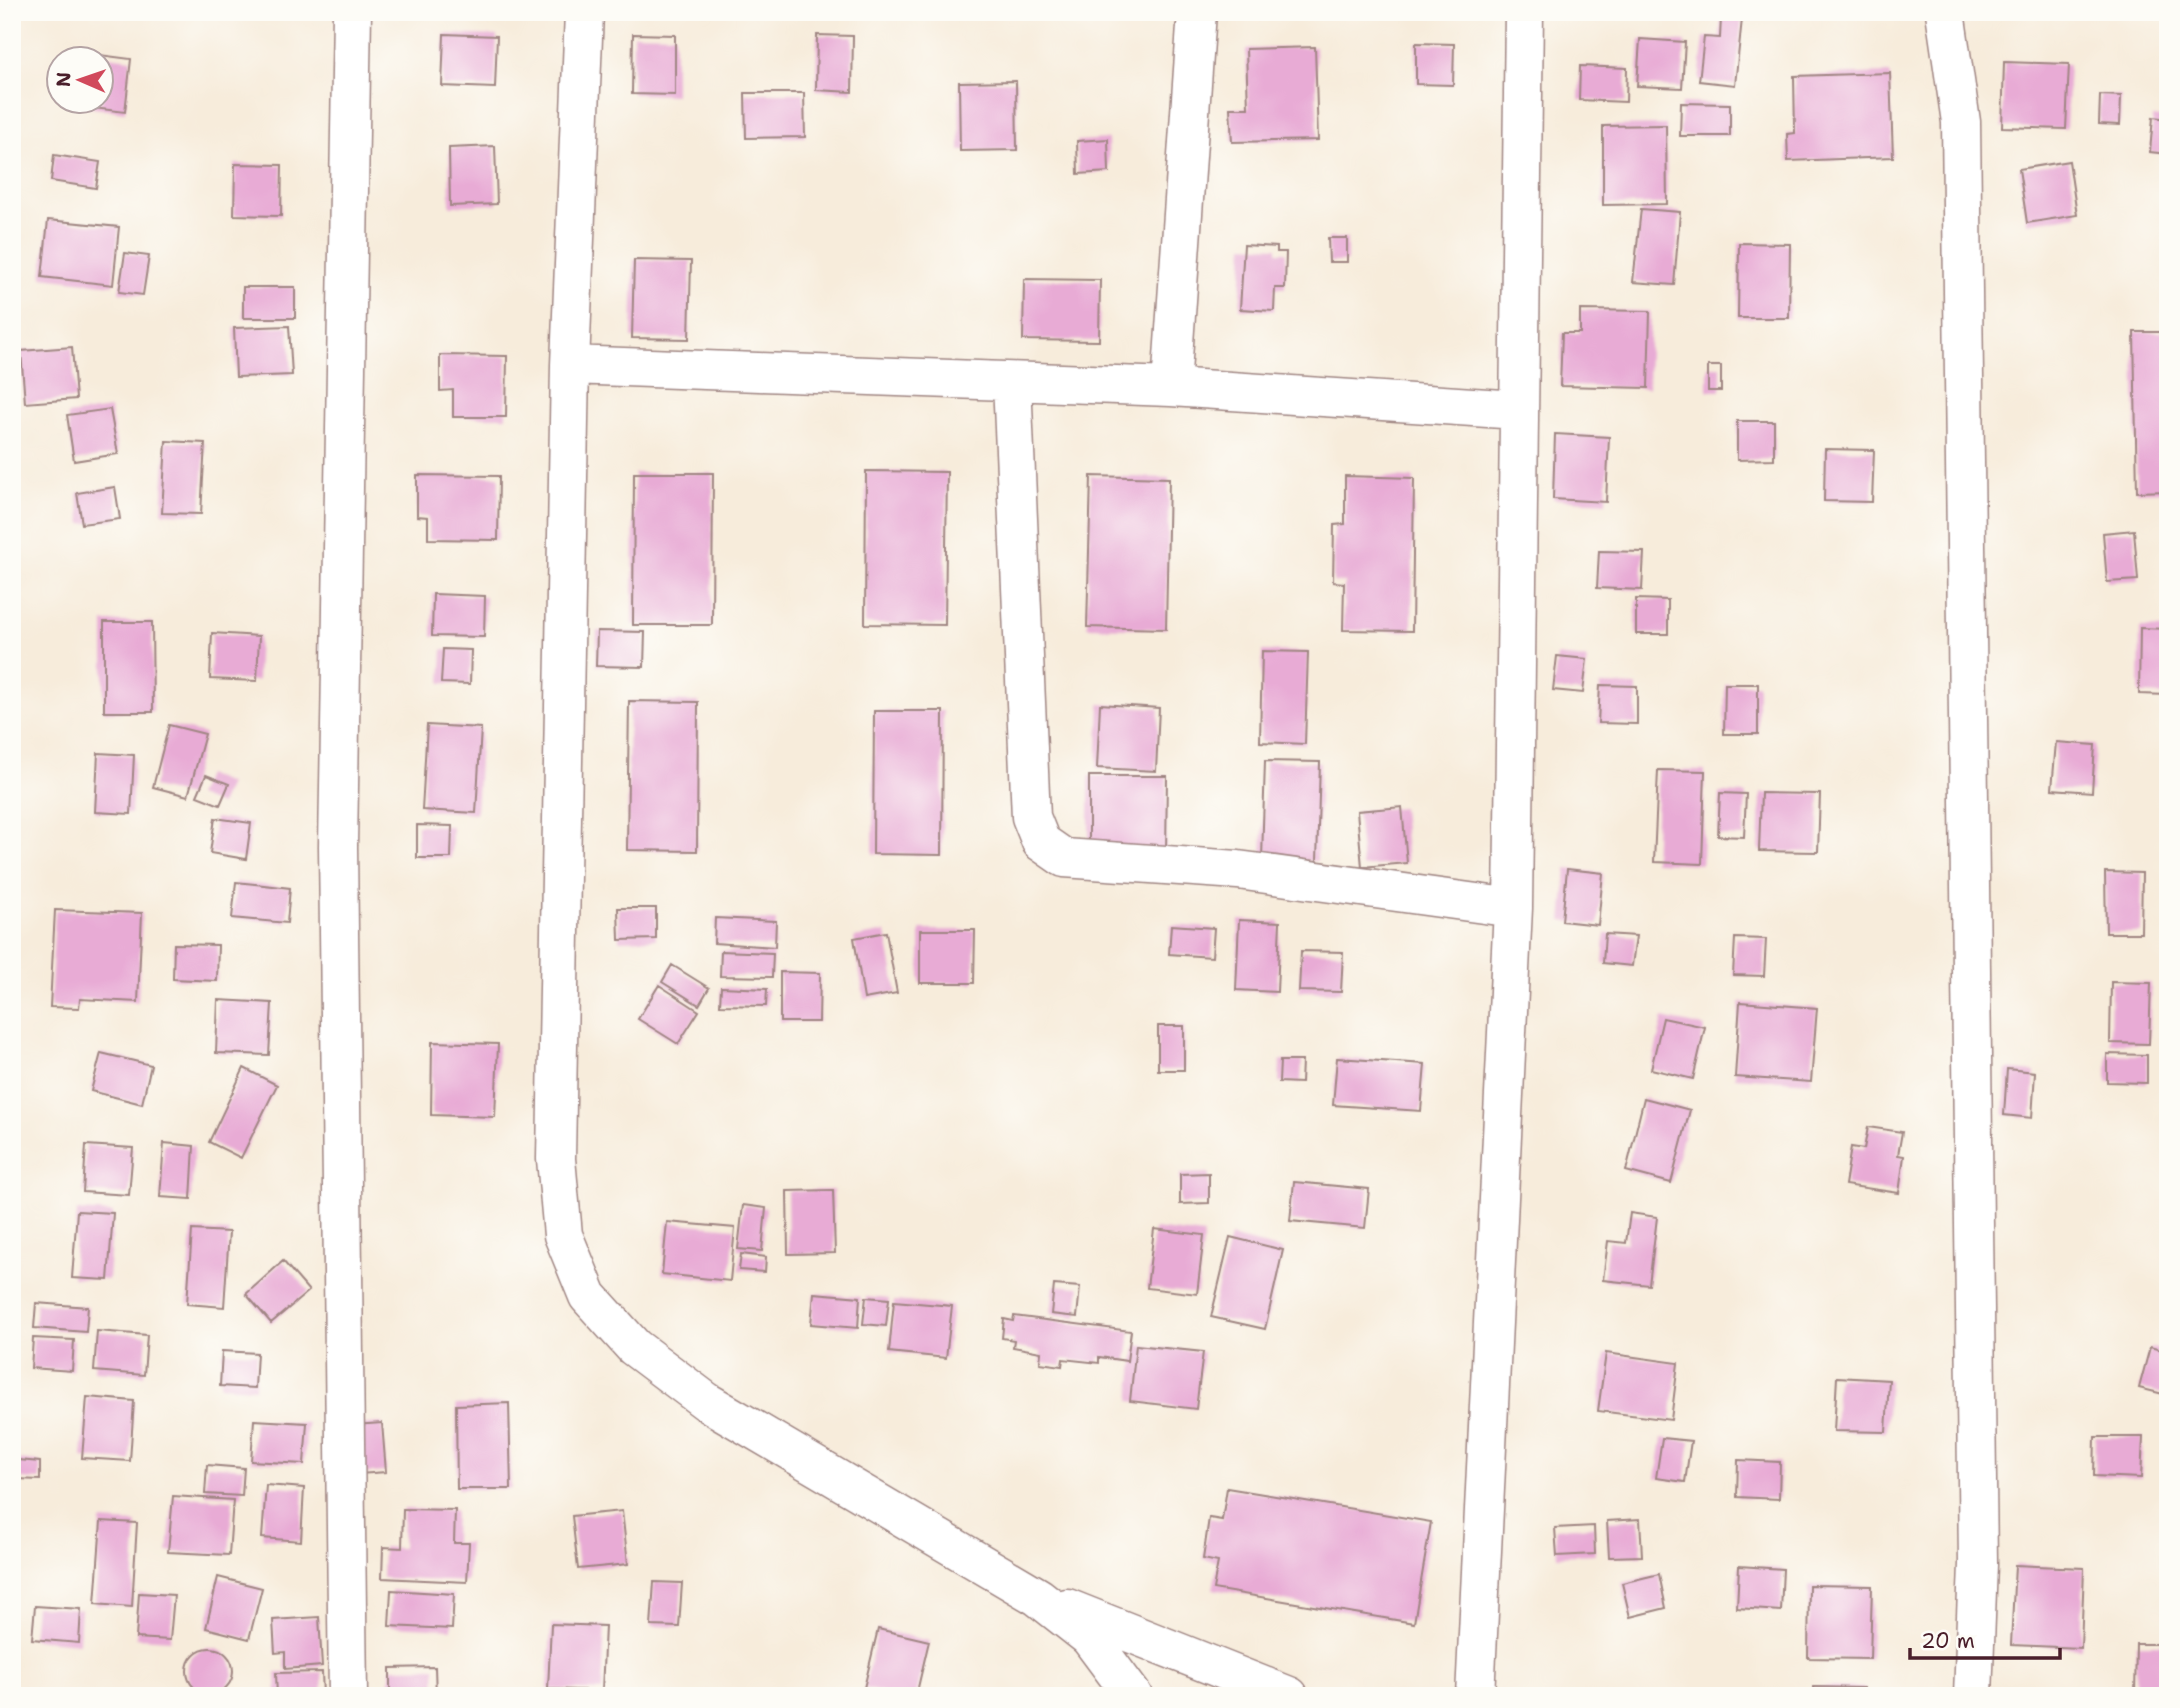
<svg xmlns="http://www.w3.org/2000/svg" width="2180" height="1708" viewBox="0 0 2180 1708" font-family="'Shantell Sans',sans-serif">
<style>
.building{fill:#e8abd5}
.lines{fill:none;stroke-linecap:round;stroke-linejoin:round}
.street-casing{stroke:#a08683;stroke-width:41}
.street{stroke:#fff;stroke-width:38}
</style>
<rect width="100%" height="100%" fill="#fdfcf7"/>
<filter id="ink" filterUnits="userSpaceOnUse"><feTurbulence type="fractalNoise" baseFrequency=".0143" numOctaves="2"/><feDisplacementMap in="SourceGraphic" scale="14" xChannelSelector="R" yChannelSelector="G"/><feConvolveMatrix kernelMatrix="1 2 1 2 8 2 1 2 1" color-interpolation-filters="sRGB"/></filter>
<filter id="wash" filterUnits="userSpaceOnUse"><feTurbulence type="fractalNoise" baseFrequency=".00686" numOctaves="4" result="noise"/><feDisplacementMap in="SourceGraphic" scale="28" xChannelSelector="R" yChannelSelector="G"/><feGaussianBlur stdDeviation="1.57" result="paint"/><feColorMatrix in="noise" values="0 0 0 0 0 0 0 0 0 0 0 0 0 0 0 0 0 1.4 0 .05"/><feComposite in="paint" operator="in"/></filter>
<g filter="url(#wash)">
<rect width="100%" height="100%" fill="#f7ecdb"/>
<g id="blocks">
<path class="building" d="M 1721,17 L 1742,19 L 1735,85 L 1699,81 L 1704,37 L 1720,38 Z
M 444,34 L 497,36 L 495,88 L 442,86 Z
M 633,34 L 675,35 L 675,95 L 632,94 Z
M 817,35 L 853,36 L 852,92 L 816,90 Z
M 1640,39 L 1685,42 L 1682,88 L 1637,86 Z
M 1416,43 L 1454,44 L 1453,85 L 1416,84 Z
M 1315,47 L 1318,140 L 1232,142 L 1230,108 L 1248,108 L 1246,49 Z
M 76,52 L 131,59 L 125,112 L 69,105 L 70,102 L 102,102 L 102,60 L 75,60 Z
M 2004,62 L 2069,64 L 2066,129 L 2002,127 Z
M 1580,66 L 1627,68 L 1626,102 L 1579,100 Z
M 1890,73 L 1893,157 L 1788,161 L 1787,134 L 1795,133 L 1794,76 Z
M 1016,81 L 1017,150 L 960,151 L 959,82 Z
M 745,93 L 804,93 L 805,137 L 746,138 Z
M 2100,95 L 2121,96 L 2120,125 L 2099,124 Z
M 1681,103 L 1730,104 L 1730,136 L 1680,136 Z
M 2153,117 L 2168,119 L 2168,154 L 2150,152 Z
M 1666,125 L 1667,204 L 1603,205 L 1603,126 Z
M 1108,139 L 1109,172 L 1078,174 L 1077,141 Z
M 495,146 L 497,204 L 450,206 L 449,148 Z
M 54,155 L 100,162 L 96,188 L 51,181 Z
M 2069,161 L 2077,215 L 2027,223 L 2019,169 Z
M 235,164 L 282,165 L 281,216 L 234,215 Z
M 1641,209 L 1680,212 L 1674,285 L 1633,282 Z
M 48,220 L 119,227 L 113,285 L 42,277 Z
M 1328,238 L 1347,238 L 1347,262 L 1329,262 Z
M 1739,243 L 1790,244 L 1789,318 L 1738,318 Z
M 1244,245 L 1277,247 L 1277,252 L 1286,252 L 1285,288 L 1275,288 L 1274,311 L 1240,309 Z
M 125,253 L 149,256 L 143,295 L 119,292 Z
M 634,260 L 691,261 L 689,339 L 632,338 Z
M 1024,279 L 1100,280 L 1099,341 L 1023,340 Z
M 243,287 L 295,287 L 295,318 L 243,318 Z
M 1580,310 L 1650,311 L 1648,388 L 1560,386 L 1562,333 L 1580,333 Z
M 289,326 L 292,375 L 236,377 L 234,328 Z
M 2134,332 L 2168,332 L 2168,491 L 2137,492 Z
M 72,347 L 76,399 L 25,403 L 21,351 Z
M 440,355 L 507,356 L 506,417 L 453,417 L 453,390 L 440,391 Z
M 1708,366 L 1721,366 L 1721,391 L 1708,391 Z
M 110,409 L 118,454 L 74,461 L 67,415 Z
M 1737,421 L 1774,421 L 1774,459 L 1737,460 Z
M 1555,434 L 1609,437 L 1606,502 L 1553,499 Z
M 166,441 L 205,443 L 201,514 L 162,513 Z
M 1825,449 L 1874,450 L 1872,502 L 1824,501 Z
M 866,471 L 947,472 L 945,625 L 865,624 Z
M 634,473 L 713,473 L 712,625 L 633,625 Z
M 417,475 L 499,476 L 498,540 L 428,539 L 428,517 L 417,516 Z
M 1091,476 L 1169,478 L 1166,629 L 1087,627 Z
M 1345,476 L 1414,478 L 1412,631 L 1343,630 L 1344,583 L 1333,582 L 1334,525 L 1345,524 Z
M 115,487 L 120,519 L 82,524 L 77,493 Z
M 2134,530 L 2138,580 L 2107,582 L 2103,533 Z
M 1599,551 L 1644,552 L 1642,590 L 1597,588 Z
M 433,594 L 485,596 L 484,637 L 432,636 Z
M 1636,599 L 1668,600 L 1668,634 L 1636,634 Z
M 104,622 L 152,622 L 153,712 L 104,712 Z
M 2140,628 L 2168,629 L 2168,695 L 2139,694 Z
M 597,631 L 645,632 L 644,667 L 596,666 Z
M 212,633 L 259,636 L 257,681 L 210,679 Z
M 443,649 L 471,650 L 470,684 L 441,683 Z
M 1262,651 L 1308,652 L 1305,744 L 1260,742 Z
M 1557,656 L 1587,659 L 1583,693 L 1553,690 Z
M 1725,684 L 1758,684 L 1758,734 L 1724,734 Z
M 1600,685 L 1637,686 L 1637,724 L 1598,723 Z
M 629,701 L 698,702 L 697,851 L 627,850 Z
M 1100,704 L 1159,708 L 1156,771 L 1097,768 Z
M 874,711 L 943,711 L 942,855 L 873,854 Z
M 169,725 L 205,734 L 188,796 L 153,787 Z
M 427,725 L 481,728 L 476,813 L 422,810 Z
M 2056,742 L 2095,745 L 2092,792 L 2052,789 Z
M 98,753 L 134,755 L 131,814 L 95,812 Z
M 1265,761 L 1320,762 L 1317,861 L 1262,859 Z
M 1658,770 L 1705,771 L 1702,864 L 1654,862 Z
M 206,775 L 229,784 L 220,805 L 197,796 Z
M 1089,776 L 1167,776 L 1166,853 L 1089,853 Z
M 1720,793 L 1746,794 L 1744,837 L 1718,836 Z
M 1761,793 L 1820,794 L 1818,852 L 1759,851 Z
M 1402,807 L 1407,863 L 1362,867 L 1357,811 Z
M 215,818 L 251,823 L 246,859 L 210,853 Z
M 417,825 L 452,826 L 451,858 L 417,858 Z
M 1567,869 L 1603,873 L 1598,925 L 1562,921 Z
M 2105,872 L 2142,873 L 2141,933 L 2106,933 Z
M 236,882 L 290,888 L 287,923 L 232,918 Z
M 618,908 L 656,908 L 656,939 L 619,940 Z
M 55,910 L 142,913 L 138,1002 L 80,999 L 79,1008 L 50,1007 Z
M 715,918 L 776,921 L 775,947 L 714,943 Z
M 1239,920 L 1280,922 L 1277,992 L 1236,990 Z
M 1171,925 L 1214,928 L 1212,957 L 1169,954 Z
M 920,930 L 975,930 L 974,983 L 920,983 Z
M 886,932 L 897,993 L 864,999 L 854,938 Z
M 1605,934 L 1636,936 L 1632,966 L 1603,963 Z
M 1735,938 L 1766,939 L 1764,976 L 1733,975 Z
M 174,944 L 218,945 L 217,981 L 173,979 Z
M 721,951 L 773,953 L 772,977 L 720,976 Z
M 1301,951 L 1343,952 L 1341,992 L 1299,991 Z
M 672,965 L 709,988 L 699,1005 L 662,982 Z
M 780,972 L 820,973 L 819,1022 L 780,1022 Z
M 2111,982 L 2151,983 L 2149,1044 L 2110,1043 Z
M 659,985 L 699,1011 L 678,1044 L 638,1019 Z
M 721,987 L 767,989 L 766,1006 L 720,1005 Z
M 218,1000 L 272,1003 L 269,1055 L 216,1053 Z
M 1740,1002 L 1817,1008 L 1811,1082 L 1735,1077 Z
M 1663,1018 L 1705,1027 L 1693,1079 L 1651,1069 Z
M 1158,1026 L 1184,1026 L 1184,1070 L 1158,1070 Z
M 432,1042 L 498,1044 L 495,1117 L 431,1115 Z
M 101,1053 L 151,1065 L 142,1104 L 91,1091 Z
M 2107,1054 L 2147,1055 L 2147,1083 L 2107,1082 Z
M 1337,1058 L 1425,1064 L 1421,1111 L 1333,1105 Z
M 1280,1061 L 1302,1061 L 1301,1083 L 1279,1082 Z
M 244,1068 L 277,1085 L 241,1158 L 209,1142 Z
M 2007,1069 L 2035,1072 L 2032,1118 L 2004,1115 Z
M 1644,1098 L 1690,1110 L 1671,1183 L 1626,1171 Z
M 1868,1127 L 1902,1132 L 1898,1155 L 1904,1156 L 1899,1193 L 1845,1185 L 1851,1147 L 1864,1149 Z
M 164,1143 L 194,1146 L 191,1199 L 160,1197 Z
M 86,1145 L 133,1148 L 129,1195 L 83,1192 Z
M 1209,1173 L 1209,1203 L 1180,1204 L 1180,1174 Z
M 1294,1182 L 1369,1189 L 1365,1228 L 1290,1221 Z
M 833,1190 L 835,1253 L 788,1254 L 787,1191 Z
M 743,1205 L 766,1208 L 762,1251 L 738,1249 Z
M 77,1211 L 113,1213 L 108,1280 L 72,1278 Z
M 1630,1213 L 1657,1217 L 1649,1285 L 1603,1280 L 1608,1241 L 1626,1243 Z
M 667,1222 L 735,1228 L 730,1281 L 662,1274 Z
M 1154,1229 L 1204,1235 L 1197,1294 L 1147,1288 Z
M 192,1230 L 229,1232 L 224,1307 L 187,1304 Z
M 1230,1237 L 1283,1250 L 1265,1329 L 1211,1317 Z
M 741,1254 L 766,1257 L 765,1272 L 739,1270 Z
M 283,1261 L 309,1291 L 271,1323 L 246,1294 Z
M 1054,1285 L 1080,1287 L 1077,1317 L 1051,1314 Z
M 814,1293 L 860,1297 L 858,1328 L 811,1324 Z
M 866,1297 L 889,1299 L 886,1326 L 863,1324 Z
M 894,1301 L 952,1306 L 946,1358 L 889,1352 Z
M 36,1303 L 88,1307 L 86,1332 L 34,1328 Z
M 1014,1316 L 1131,1331 L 1127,1361 L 1099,1357 L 1099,1363 L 1063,1359 L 1062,1366 L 1040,1363 L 1041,1352 L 1013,1347 L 1014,1340 L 1002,1338 L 1004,1319 L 1013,1321 Z
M 97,1331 L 147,1335 L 144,1375 L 94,1371 Z
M 33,1338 L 74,1340 L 72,1371 L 31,1368 Z
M 1136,1345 L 1203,1352 L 1196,1409 L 1130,1401 Z
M 2150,1347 L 2168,1352 L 2167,1395 L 2139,1388 Z
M 222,1351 L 257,1353 L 255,1388 L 220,1386 Z
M 1606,1353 L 1678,1363 L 1671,1420 L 1598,1411 Z
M 1837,1377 L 1889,1380 L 1886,1432 L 1834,1431 Z
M 87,1397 L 134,1401 L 130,1461 L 82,1458 Z
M 509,1403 L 511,1489 L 457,1489 L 456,1405 Z
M 254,1420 L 307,1423 L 304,1464 L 251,1461 Z
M 382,1423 L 386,1472 L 359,1474 L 354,1425 Z
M 2095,1437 L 2143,1437 L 2141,1478 L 2094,1476 Z
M 1662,1438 L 1691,1441 L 1685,1482 L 1656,1478 Z
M 18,1460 L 40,1462 L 40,1480 L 17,1479 Z
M 1738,1460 L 1780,1462 L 1779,1499 L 1737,1497 Z
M 207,1465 L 244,1468 L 242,1496 L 205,1494 Z
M 266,1485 L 304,1488 L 301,1541 L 262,1538 Z
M 1227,1488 L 1431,1522 L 1414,1623 L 1213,1589 L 1218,1562 L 1203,1559 L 1209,1518 L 1222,1520 Z
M 173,1496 L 233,1500 L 229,1555 L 168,1552 Z
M 403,1509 L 455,1510 L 454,1543 L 469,1543 L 467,1582 L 382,1578 L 383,1547 L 402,1548 Z
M 622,1511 L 628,1564 L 578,1569 L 572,1516 Z
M 1640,1519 L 1642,1556 L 1609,1557 L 1607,1521 Z
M 101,1521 L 137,1523 L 132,1607 L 95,1604 Z
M 1594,1526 L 1595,1554 L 1557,1556 L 1555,1528 Z
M 2015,1565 L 2084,1568 L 2081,1648 L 2011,1645 Z
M 1739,1566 L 1783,1569 L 1781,1611 L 1737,1608 Z
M 1659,1574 L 1666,1608 L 1630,1617 L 1622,1583 Z
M 218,1577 L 262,1588 L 249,1639 L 206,1628 Z
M 654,1582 L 682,1583 L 679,1627 L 651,1626 Z
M 1809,1585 L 1872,1586 L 1870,1659 L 1808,1658 Z
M 391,1590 L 454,1594 L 452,1629 L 389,1626 Z
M 139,1593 L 174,1595 L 170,1640 L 136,1638 Z
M 35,1606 L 81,1609 L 79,1643 L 32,1639 Z
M 319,1617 L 322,1666 L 285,1669 L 285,1652 L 275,1653 L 273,1620 Z
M 551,1624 L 605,1626 L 602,1691 L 548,1689 Z
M 878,1629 L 929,1641 L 916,1696 L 896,1696 L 864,1688 Z
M 2136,1644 L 2168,1644 L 2168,1696 L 2135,1696 Z
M187 1671a23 23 0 1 1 46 0a23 23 0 1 1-46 0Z
M 435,1667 L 436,1696 L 390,1696 L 390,1668 Z
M 322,1672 L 323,1696 L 277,1696 L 276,1673 Z
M 1814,1687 L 1864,1688 L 1864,1696 L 1814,1696 Z"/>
</g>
</g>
<g filter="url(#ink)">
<use href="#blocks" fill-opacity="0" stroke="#a08683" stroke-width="2"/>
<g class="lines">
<g class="street-casing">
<path id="street" d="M 584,12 L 570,365 L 556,1159 L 563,1235 L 588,1296 L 634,1347 L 707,1402 L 1038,1597 L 1089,1637 L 1133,1696
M 1945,12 L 1961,122 L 1978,1564 L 1973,1696
M 570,365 L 1171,387 L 1518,410
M 1012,382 L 1031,817 L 1041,842 L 1064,858 L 1238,870 L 1513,908
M 1171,387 L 1197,12
M 1067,1608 L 1289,1696
M 348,1696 L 338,846 L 352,12
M 1475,1696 L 1513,908 L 1524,12"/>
</g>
<use href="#street" class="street"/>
</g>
</g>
<rect width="2180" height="1708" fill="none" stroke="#fdfcf7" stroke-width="42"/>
<g transform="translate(80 80) rotate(272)"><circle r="33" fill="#fdfcf7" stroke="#b5a4a5" stroke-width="2"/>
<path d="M0-5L12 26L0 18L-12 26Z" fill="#d1495b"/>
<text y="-10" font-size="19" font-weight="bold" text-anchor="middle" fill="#4a1f2b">N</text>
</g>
<path d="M1910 1648v10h150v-10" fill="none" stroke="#4a1f2b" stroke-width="3.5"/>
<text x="1921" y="1648" font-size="21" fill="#4a1f2b" stroke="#fdfcf7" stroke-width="5" paint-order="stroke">20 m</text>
</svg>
